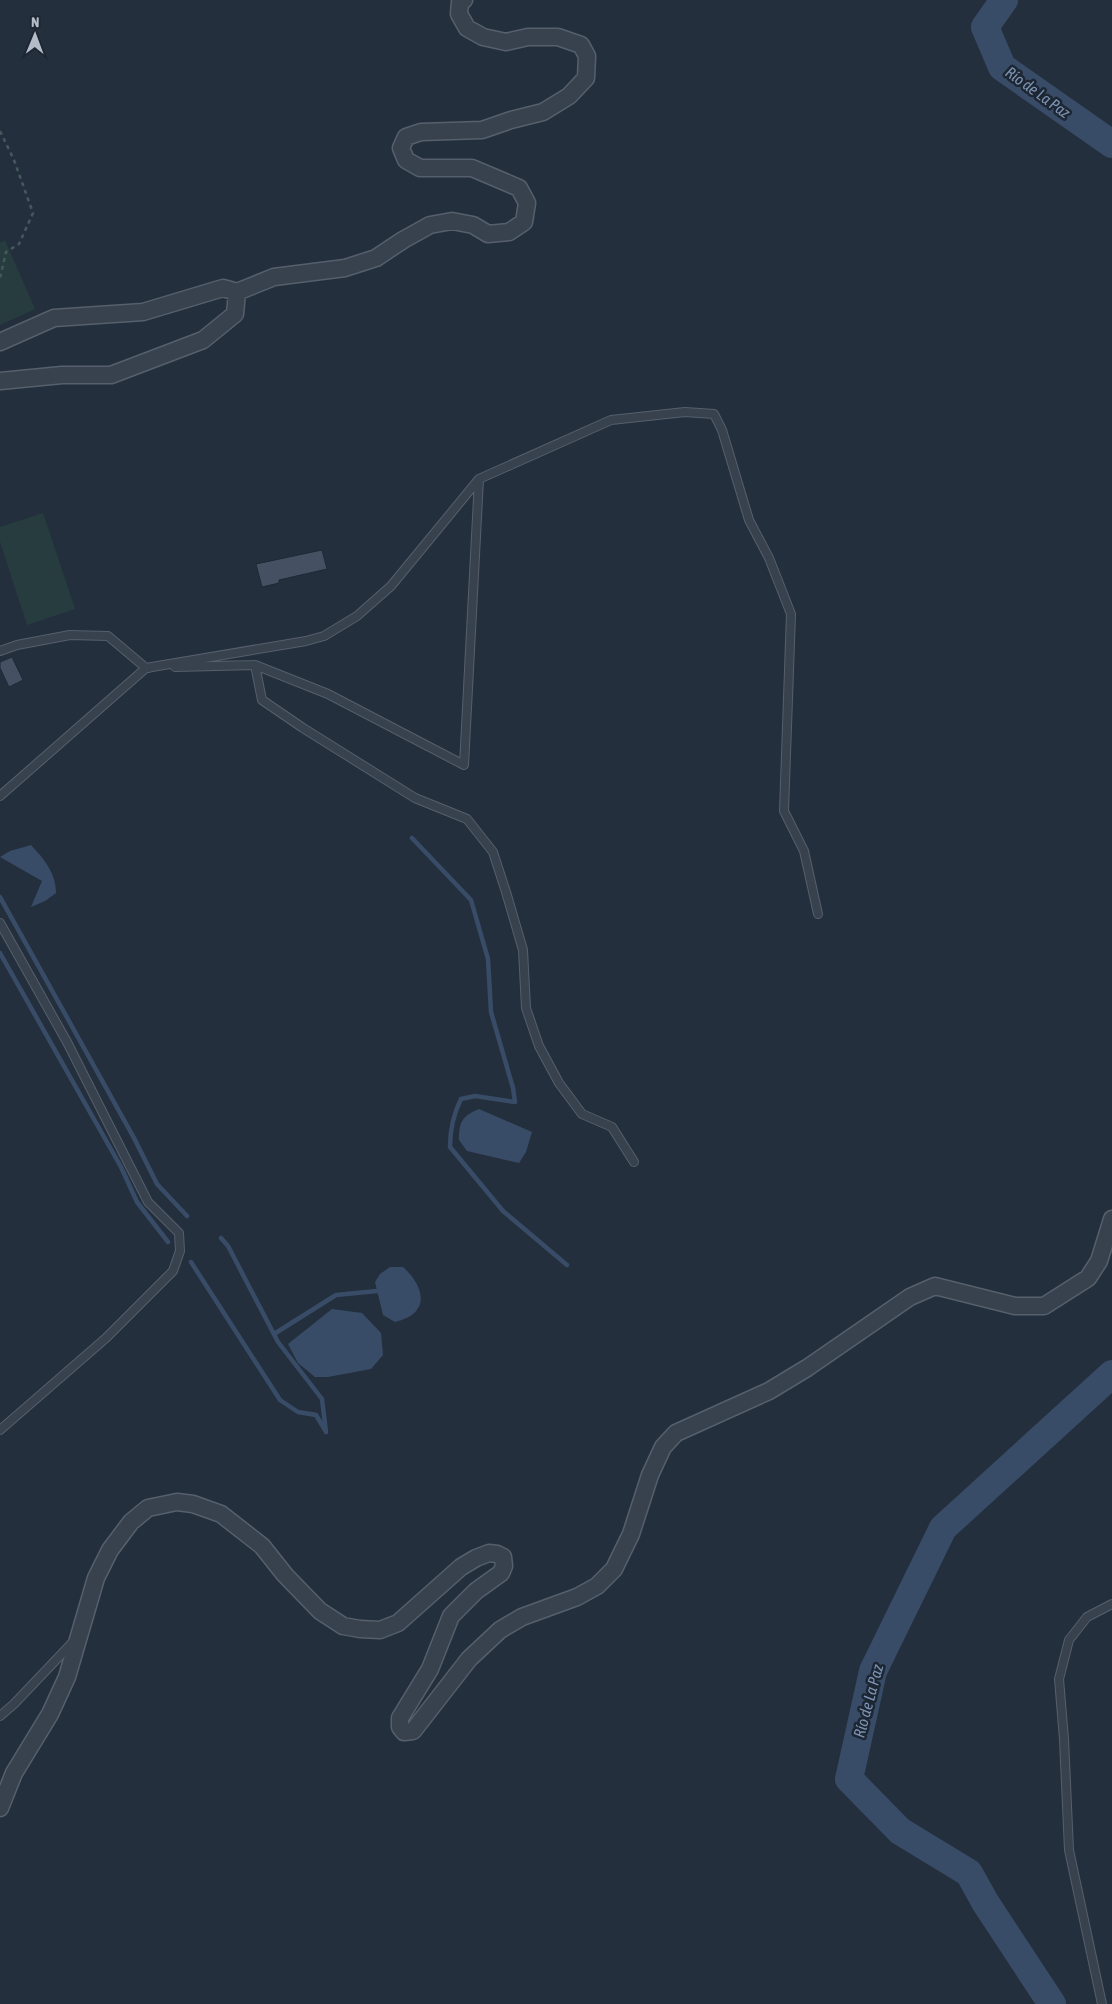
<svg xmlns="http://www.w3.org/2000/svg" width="1112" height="2004" viewBox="0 0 1112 2004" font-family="'Asap Condensed',sans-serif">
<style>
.green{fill:#263c3f}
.water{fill:#394c67}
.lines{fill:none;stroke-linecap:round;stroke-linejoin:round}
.stream{stroke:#394c67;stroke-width:4.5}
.river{stroke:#394c67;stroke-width:28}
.building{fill:#455162;stroke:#1f2835}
.lane-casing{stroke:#565f6c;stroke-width:10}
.street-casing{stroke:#565f6c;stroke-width:19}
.path{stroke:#44595c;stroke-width:2.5;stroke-dasharray:4 4;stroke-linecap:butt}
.lane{stroke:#38414e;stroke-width:8}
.street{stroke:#38414e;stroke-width:16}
.labels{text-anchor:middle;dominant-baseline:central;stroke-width:5;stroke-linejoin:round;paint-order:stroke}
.water-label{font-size:16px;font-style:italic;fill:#7c92b1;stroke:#1d2633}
</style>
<rect width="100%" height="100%" fill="#242f3e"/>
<path class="green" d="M 5,240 L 35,309 L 0,325 L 0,243 Z
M 43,513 L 75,609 L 27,625 L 0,542 L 0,527 Z"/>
<path class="water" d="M 31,845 C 44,859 56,873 56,893 L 45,901 L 31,907 L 42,881 L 0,857 L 10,851 Z
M 479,1109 L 532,1132 L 526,1152 L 519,1163 L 467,1151 L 459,1140 C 459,1122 462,1116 479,1109 Z
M 390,1267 L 403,1267 C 426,1288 430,1314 395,1322 L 383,1315 L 375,1282 L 380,1274 Z
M 332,1309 L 362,1313 L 381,1333 L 383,1355 L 371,1369 L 328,1377 L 315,1377 L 298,1363 L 288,1344 Z"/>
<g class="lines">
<path class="stream" d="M 412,838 L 471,900 L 488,959 L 491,1012 L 513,1088 L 515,1102 L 475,1096 L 461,1099 C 453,1115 450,1129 450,1147 L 503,1211 L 567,1265
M 0,897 L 134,1138 L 157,1184 L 187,1216
M 0,953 L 121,1167 L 137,1202 L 168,1242
M 221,1238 L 228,1246 L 278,1342 L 322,1399 L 326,1432
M 191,1262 L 280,1400 L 298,1412 L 316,1415 L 325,1430
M 274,1334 L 336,1295 L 377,1291"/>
<path class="river" d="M 1004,0 L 985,27 L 1002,67 L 1112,144
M 1052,2004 L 985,1902 L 969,1873 L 900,1831 L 849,1779 L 873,1671 L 943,1528 L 1112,1374"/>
</g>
<path class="building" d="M 322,550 L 327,569 L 279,580 L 279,583 L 262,587 L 256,564 Z
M 12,657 L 23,680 L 9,687 L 0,668 L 0,662 Z"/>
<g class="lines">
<g class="lane-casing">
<path id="lane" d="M 0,651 L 17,645 L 70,635 L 108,636 L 146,668 L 306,641 L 324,636 L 357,616 L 391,586 L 479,479 L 611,420 L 685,412 L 714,414 L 722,430 L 749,520 L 769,558 L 791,614 L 784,811 L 804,851 L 818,914
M 255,665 L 262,700 L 303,728 L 415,798 L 467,819 L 493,852 L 506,892 L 523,950 L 526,1008 L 539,1046 L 559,1083 L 582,1114 L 612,1127 L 634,1162
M 175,667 L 255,665 L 328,694 L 464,765 L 479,479
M 0,796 L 146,668 L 149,668
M 0,923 L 67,1042 L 148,1202 L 179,1233 L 180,1251 L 173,1271 L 106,1338 L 0,1430
M 0,1716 L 14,1704 L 72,1643
M 1102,2004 L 1069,1850 L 1064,1739 L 1059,1679 L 1069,1640 L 1087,1617 L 1112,1604"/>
</g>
<g class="street-casing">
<path id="street" d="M 237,292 L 274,277 L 345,268 L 376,258 L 403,240 L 430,225 L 452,221 L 473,225 L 488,234 L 509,232 L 524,222 L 527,203 L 519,188 L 472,168 L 420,168 L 406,160 L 401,148 L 406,137 L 421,132 L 482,130 L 511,120 L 543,112 L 569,96 L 586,78 L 587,56 L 581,45 L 558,37 L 528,37 L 506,42 L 483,37 L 467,28 L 459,14 L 460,2 L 464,0
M 0,342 L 54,318 L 143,312 L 223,288 L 237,292 L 235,314 L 203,340 L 111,375 L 62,375 L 0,381
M 0,1808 L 14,1773 L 50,1714 L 67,1677 L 96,1578 L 110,1550 L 131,1522 L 148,1508 L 177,1502 L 193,1504 L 221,1514 L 262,1546 L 285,1575 L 320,1611 L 343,1626 L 360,1629 L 380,1630 L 398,1623 L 461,1567 L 476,1558 L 489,1553 L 497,1554 L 503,1557 L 504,1566 L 501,1573 L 476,1591 L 451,1616 L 430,1669 L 400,1718 L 400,1727 L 404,1732 L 413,1731 L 469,1659 L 500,1630 L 522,1617 L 577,1597 L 597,1586 L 614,1569 L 631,1534 L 650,1475 L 663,1447 L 676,1433 L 769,1391 L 807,1368 L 910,1297 L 935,1286 L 1015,1306 L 1044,1306 L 1088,1278 L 1099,1261 L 1112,1219"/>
</g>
<path class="path" d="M 0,131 L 14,160 L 33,213 L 19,244 L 6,252 L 0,278"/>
<use href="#lane" class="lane"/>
<use href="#street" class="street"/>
</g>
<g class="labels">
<g class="water-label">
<text transform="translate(1038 92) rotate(36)">Río de La Paz</text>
<text transform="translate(868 1701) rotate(-75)">Río de La Paz</text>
</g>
</g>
<g transform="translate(35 35) rotate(1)" stroke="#1d2633" stroke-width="4" paint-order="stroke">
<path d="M0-4L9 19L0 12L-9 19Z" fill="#b4bcc9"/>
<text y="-8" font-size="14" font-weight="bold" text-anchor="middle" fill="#b4bcc9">N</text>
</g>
</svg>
